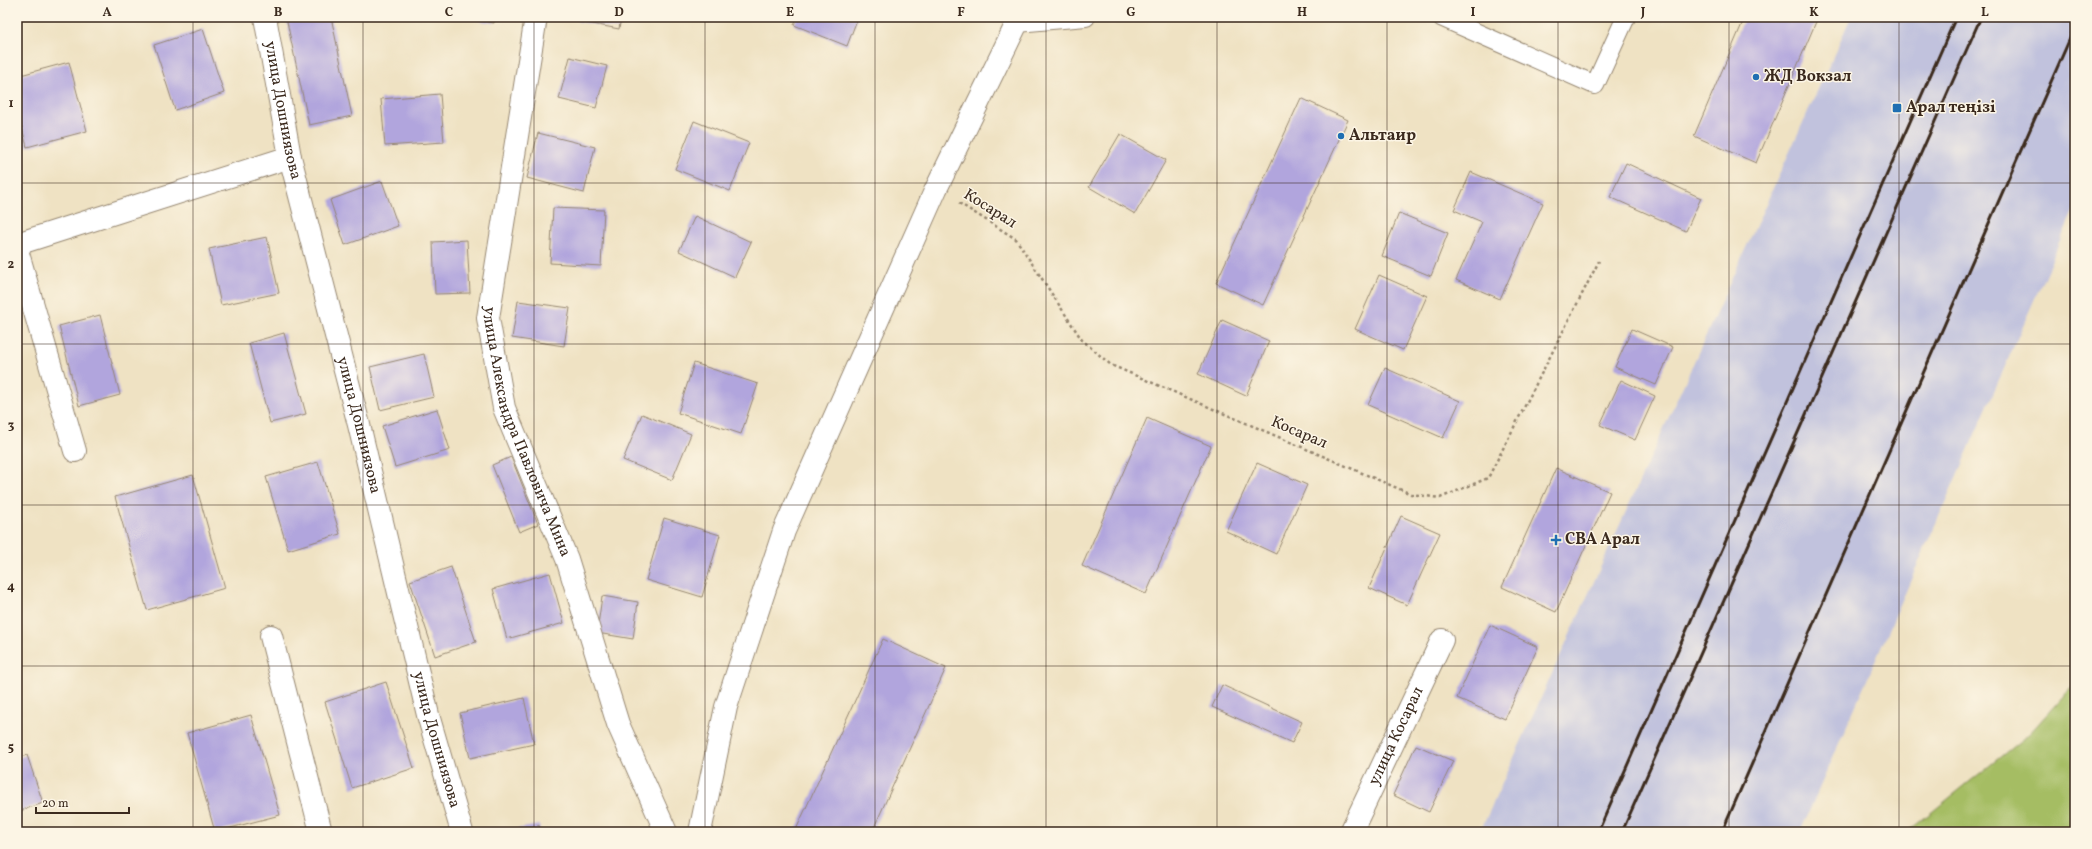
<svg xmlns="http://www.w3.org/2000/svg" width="2092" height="849" viewBox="0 0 2092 849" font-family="Vollkorn,serif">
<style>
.industrial{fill:#c1c2dd}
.green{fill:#a5bd63;stroke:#707440}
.building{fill:#b1a5dd}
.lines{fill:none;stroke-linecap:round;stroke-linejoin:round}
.lane-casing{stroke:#958670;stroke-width:20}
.street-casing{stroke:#958670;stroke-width:24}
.path{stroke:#958670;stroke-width:2.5;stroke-dasharray:3 3;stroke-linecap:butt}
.lane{stroke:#fff;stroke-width:18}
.street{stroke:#fff;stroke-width:22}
.rail{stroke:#3b2a1e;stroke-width:3}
.grid{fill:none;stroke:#3b2a1e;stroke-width:1;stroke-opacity:0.55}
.poi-dot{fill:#1f6fb2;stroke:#fcf5e5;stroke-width:1.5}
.labels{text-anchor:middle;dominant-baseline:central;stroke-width:3;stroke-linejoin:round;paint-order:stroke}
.poi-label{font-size:16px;font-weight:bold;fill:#3b2a1e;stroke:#fcf5e5;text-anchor:start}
.street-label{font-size:16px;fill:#3b2a1e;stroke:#fcf5e5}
.neatline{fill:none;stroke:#3b2a1e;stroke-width:1.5}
.grid-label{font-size:13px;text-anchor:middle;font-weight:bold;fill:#3b2a1e}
</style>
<rect width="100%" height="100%" fill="#fcf5e5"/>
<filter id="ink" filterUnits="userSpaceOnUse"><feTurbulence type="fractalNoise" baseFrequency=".025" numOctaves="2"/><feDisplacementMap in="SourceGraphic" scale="8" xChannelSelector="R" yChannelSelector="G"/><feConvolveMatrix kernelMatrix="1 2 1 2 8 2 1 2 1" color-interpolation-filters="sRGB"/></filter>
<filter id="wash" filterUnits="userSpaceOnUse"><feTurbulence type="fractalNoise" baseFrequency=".012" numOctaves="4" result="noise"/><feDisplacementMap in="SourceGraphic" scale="16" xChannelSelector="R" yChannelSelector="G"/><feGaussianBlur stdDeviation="0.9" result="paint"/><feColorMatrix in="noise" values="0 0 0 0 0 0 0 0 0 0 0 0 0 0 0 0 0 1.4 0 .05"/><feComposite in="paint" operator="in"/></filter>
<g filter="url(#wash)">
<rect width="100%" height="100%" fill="#efe2c3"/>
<path class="industrial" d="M 1851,17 L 2075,17 L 2075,207 L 1800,832 L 1480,832 Z"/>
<path class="green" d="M 2075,683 L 2075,832 L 1907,832 L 2030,733 Z"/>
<g id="blocks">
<path class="building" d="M 286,17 L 331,17 L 352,116 L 309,125 Z
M 460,17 L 495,17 L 494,23 Z
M 577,17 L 621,17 L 619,29 L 577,21 Z
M 797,17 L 858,17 L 847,46 L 794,25 Z
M 1745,17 L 1818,17 L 1756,163 L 1694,136 Z
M 203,29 L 224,93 L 175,110 L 154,45 Z
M 570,57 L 607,66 L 596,108 L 559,99 Z
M 69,62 L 87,131 L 27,147 L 17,108 L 17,76 Z
M 440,94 L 444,142 L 385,146 L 381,99 Z
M 1301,98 L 1348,120 L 1263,305 L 1216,283 Z
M 694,121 L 749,143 L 730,191 L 675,169 Z
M 538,133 L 595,147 L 584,193 L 527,178 Z
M 1120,134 L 1166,160 L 1135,214 L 1089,187 Z
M 1626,163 L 1701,198 L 1686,231 L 1610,197 Z
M 1471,172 L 1543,203 L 1500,299 L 1456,280 L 1482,222 L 1454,210 Z
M 382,181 L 398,226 L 345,245 L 330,200 Z
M 553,208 L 604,210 L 601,266 L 550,263 Z
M 1399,213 L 1448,233 L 1431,276 L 1382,256 Z
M 695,216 L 751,242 L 735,277 L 679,251 Z
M 267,237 L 279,293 L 221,305 L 209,249 Z
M 467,240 L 470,293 L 435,294 L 433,242 Z
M 1379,275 L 1427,296 L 1403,350 L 1355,329 Z
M 518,301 L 570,308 L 564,346 L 512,338 Z
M 100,315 L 120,395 L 79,406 L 59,326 Z
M 1222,320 L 1269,341 L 1246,396 L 1198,374 Z
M 1632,329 L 1673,347 L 1656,385 L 1615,367 Z
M 284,333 L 306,414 L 270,423 L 249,343 Z
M 424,354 L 434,397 L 380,410 L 370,367 Z
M 694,363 L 758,384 L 741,434 L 678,413 Z
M 1385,368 L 1460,401 L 1443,438 L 1368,405 Z
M 1621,380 L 1655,396 L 1635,440 L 1600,425 Z
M 437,409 L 450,450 L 395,467 L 382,426 Z
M 642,414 L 691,434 L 672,480 L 623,460 Z
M 1147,418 L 1211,446 L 1146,594 L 1082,566 Z
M 511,457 L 538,524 L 519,532 L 492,465 Z
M 318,462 L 340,534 L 288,550 L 266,477 Z
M 1257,463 L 1307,485 L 1276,554 L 1226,531 Z
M 1556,468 L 1610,492 L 1556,612 L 1502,587 Z
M 193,475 L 225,588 L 147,610 L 115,497 Z
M 1401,516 L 1440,533 L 1407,605 L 1369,588 Z
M 664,518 L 720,535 L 702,597 L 646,580 Z
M 451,567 L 476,642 L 435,656 L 410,581 Z
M 550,573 L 564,623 L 507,639 L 493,589 Z
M 602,596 L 638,602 L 633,639 L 597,633 Z
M 1490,625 L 1538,647 L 1505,719 L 1457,698 Z
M 883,639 L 946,668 L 872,832 L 795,832 Z
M 386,682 L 414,768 L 352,788 L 325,702 Z
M 1222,685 L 1302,722 L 1292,743 L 1212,707 Z
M 524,698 L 534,744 L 470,758 L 460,713 Z
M 251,715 L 280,815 L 215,832 L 187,733 Z
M 1416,745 L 1453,761 L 1429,812 L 1393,795 Z
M 27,755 L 43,803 L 17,812 L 17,758 Z
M 539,825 L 540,832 L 507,832 L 506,831 Z"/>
</g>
</g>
<g filter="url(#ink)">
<use href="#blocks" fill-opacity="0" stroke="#958670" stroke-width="1"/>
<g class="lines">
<g class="lane-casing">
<path id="lane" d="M 1441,17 L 1595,85 L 1626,17
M 1017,23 L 1086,17"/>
</g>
<g class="street-casing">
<g id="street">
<path id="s1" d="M 265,17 L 290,157 L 359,425 L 428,715 L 462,832"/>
<path id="s2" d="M 536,17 L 488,318 L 504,408 L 567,559 L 618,724 L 666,832"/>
<path d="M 17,244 L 290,157"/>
<path d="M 17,250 L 75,451"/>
<path d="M 271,636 L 321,832"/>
<path d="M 700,832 L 726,707 L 784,531 L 936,189 L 1020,17"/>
<path id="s3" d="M 1351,832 L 1442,640"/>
</g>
</g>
<path class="path" d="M 959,203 L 1016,239 L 1082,340 L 1111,365 L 1411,494 L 1440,498 L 1488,478 L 1599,261"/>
<use href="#lane" class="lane"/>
<use href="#street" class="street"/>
<path class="rail" d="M 1598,832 L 1956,17
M 1622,832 L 1981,17
M 1722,832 L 2075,27"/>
</g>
</g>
<path class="grid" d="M 193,17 L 193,832M 363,17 L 363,832M 534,17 L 534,832M 705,17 L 705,832M 875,17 L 875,832M 1046,17 L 1046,832M 1217,17 L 1217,832M 1387,17 L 1387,832M 1558,17 L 1558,832M 1729,17 L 1729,832M 1899,17 L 1899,832M 17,183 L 2075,183M 17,344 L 2075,344M 17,505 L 2075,505M 17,666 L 2075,666"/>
<g class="poi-dot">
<circle cx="1756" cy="77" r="4"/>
<rect x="1892" y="103" width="10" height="10" rx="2"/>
<circle cx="1341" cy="136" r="4"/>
<path d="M1554 534h4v4h4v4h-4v4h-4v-4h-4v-4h4z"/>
</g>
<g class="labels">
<g class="poi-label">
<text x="1764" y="77">ЖД Вокзал</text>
<text x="1906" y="108">Арал теңізі</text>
<text x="1349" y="136">Альтаир</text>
<text x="1565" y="540">СВА Арал</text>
</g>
<g class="street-label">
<text stroke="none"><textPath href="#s1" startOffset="95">улица Дошниязова</textPath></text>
<text transform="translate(990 209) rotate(32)">Косарал</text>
<text stroke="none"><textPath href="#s1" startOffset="419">улица Дошниязова</textPath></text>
<text stroke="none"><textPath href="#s2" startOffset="425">улица Александра Павловича Мина</textPath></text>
<text transform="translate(1299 433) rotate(23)">Косарал</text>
<text stroke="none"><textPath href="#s3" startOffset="106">улица Косарал</textPath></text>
<text stroke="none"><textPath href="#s1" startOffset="743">улица Дошниязова</textPath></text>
</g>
</g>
<rect width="2092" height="849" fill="none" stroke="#fcf5e5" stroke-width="44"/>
<path d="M36 807v6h93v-6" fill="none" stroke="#3b2a1e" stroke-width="2"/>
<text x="42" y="807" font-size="12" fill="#3b2a1e" stroke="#fcf5e5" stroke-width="3" paint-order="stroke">20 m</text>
<rect x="22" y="22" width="2048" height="805" class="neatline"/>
<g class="grid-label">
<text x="107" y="16">A</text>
<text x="278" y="16">B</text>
<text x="449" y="16">C</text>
<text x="619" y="16">D</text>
<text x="790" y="16">E</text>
<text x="961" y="16">F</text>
<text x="1131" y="16">G</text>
<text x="1302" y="16">H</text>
<text x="1473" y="16">I</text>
<text x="1643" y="16">J</text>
<text x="1814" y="16">K</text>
<text x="1985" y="16">L</text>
<text x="11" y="107">1</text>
<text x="11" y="268">2</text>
<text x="11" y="429">3</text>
<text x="11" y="590">4</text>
<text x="11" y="751">5</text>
</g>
</svg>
